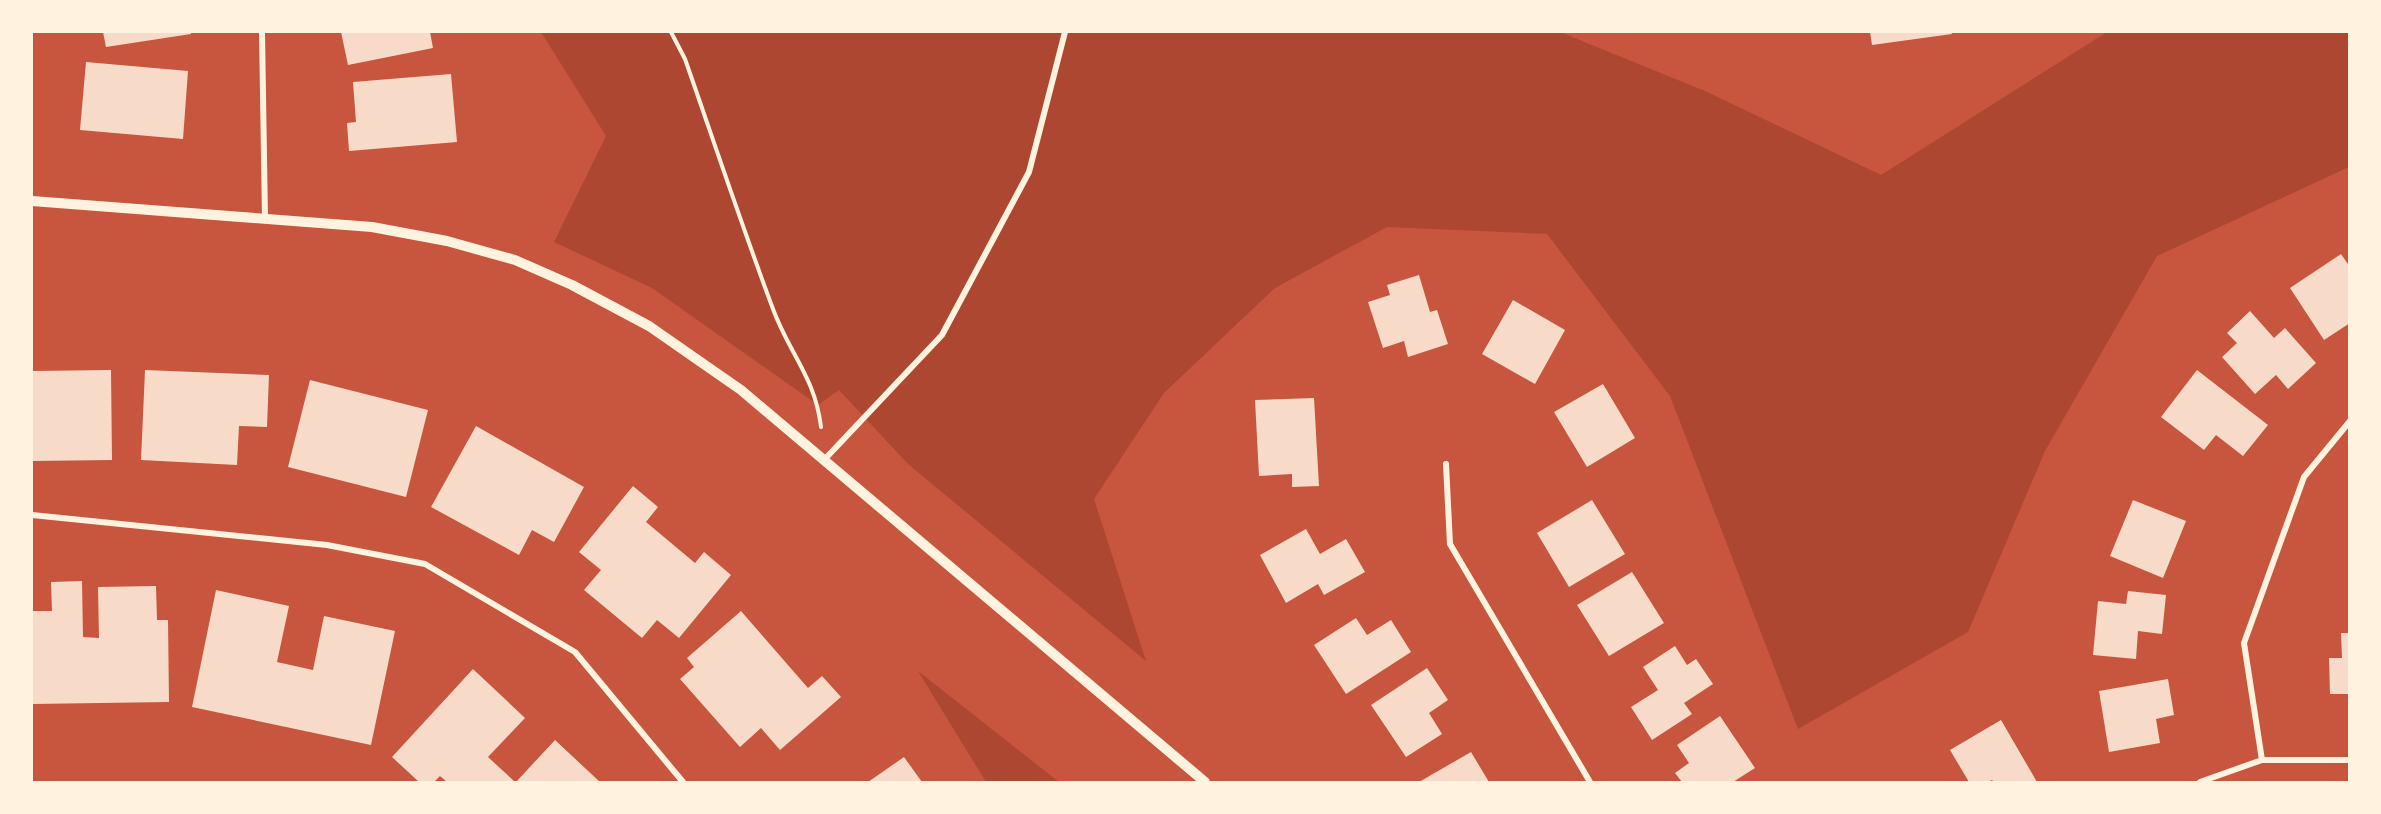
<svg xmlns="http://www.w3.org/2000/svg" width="2381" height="814" viewBox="0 0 2381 814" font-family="Figtree,sans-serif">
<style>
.green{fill:#ae4732}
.building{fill:#f7dbc8}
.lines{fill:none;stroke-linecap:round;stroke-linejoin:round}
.path{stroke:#fff3e0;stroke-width:4}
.minor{stroke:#fff3e0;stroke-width:6}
.tertiary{stroke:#fff3e0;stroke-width:10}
</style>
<rect width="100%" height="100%" fill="#c8553d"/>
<path class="green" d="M 541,32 L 1560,32 L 1705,91 L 1881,175 L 2107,32 L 2349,32 L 2349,167 L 2157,256 L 2045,451 L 1968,632 L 1798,729 L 1670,396 L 1547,234 L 1387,227 L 1275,288 L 1164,393 L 1094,499 L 1146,661 L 908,464 L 839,390 L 818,405 L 652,288 L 554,242 L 606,136 Z
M 918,671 L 1059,782 L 986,782 Z"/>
<path class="building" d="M 103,32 L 191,32 L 191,34 L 106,47 Z
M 341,32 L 430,32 L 433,48 L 348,65 Z
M 1870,32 L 1951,32 L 1952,34 L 1872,45 Z
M 86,62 L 188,71 L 183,139 L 80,130 Z
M 451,74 L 457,142 L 349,151 L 347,123 L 356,122 L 353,82 Z
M 2341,254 L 2350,267 L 2350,323 L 2324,340 L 2290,288 Z
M 1419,275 L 1430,312 L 1437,310 L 1448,344 L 1408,357 L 1404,341 L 1383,348 L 1368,302 L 1390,295 L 1387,285 Z
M 1513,300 L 1565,330 L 1535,384 L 1482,354 Z
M 2250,311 L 2274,338 L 2285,328 L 2316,363 L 2288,389 L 2276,375 L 2255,394 L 2222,357 L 2237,343 L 2227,333 Z
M 111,370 L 112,460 L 32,461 L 32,371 Z
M 145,370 L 269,375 L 267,427 L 239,426 L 237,465 L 141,460 Z
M 2197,370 L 2268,425 L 2243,456 L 2216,435 L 2204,450 L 2161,417 Z
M 310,380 L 428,410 L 406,497 L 288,467 Z
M 1603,384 L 1635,438 L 1587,467 L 1554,412 Z
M 1314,398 L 1319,486 L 1292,487 L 1292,474 L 1259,476 L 1255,400 Z
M 476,426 L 584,487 L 554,542 L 532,530 L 519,555 L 431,507 Z
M 633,486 L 658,507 L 646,522 L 695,563 L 704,552 L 731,575 L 679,638 L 657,620 L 642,638 L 584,590 L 601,570 L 579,552 Z
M 1592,500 L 1625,554 L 1569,587 L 1537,533 Z
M 2133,500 L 2186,521 L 2163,578 L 2110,556 Z
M 1306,529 L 1320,554 L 1346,539 L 1365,572 L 1324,595 L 1318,584 L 1286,603 L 1260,555 Z
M 1632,572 L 1664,623 L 1609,656 L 1577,605 Z
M 82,581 L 83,637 L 99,638 L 98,587 L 156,586 L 157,620 L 168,620 L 169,702 L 32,704 L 32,611 L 52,611 L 51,582 Z
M 216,590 L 289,606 L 277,662 L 313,670 L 324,616 L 395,631 L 371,745 L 192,707 Z
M 2128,591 L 2166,595 L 2162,634 L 2138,631 L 2136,659 L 2093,655 L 2098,601 L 2126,604 Z
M 741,611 L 808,688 L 822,676 L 841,697 L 780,750 L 761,728 L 740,747 L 680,679 L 694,667 L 687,658 Z
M 1356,618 L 1367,635 L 1391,620 L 1411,652 L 1346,694 L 1314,645 Z
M 2341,633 L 2350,633 L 2350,694 L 2330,694 L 2329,658 L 2342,658 Z
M 1675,646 L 1687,665 L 1696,659 L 1713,684 L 1684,703 L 1692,714 L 1652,740 L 1631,707 L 1658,690 L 1643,667 Z
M 1427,668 L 1448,700 L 1429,713 L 1442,734 L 1406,757 L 1371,705 Z
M 473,669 L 525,718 L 488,757 L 515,782 L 447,782 L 440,776 L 434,782 L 419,782 L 392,757 Z
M 2168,679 L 2174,715 L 2156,719 L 2160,743 L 2109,752 L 2099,691 Z
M 1720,716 L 1755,768 L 1733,782 L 1682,782 L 1675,773 L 1689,763 L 1677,745 Z
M 2001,720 L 2037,782 L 1994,782 L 1992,780 L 1988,782 L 1969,782 L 1950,750 Z
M 555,740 L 600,782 L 516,782 Z
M 1471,752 L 1489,782 L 1419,782 Z
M 904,757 L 922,782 L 868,782 Z"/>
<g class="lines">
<path class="path" d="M 671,32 L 685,59 C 714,142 742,226 773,309 C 789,353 815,377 821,427"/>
<path class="minor" d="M 262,32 L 265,219
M 824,460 L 942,335 L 1029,172 L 1065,32
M 1446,464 L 1450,544 L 1590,782
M 32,515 L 327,545 L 425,564 L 575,652 L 683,782
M 2262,760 L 2244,643 L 2304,477 L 2350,421
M 2200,782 L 2262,760 L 2350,760"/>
<path class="tertiary" d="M 32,201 L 372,227 L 447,241 L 515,260 L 572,285 L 649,326 L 741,390 L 1205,782"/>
</g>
<rect width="2381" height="814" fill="none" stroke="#fff3e0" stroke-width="66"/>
</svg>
